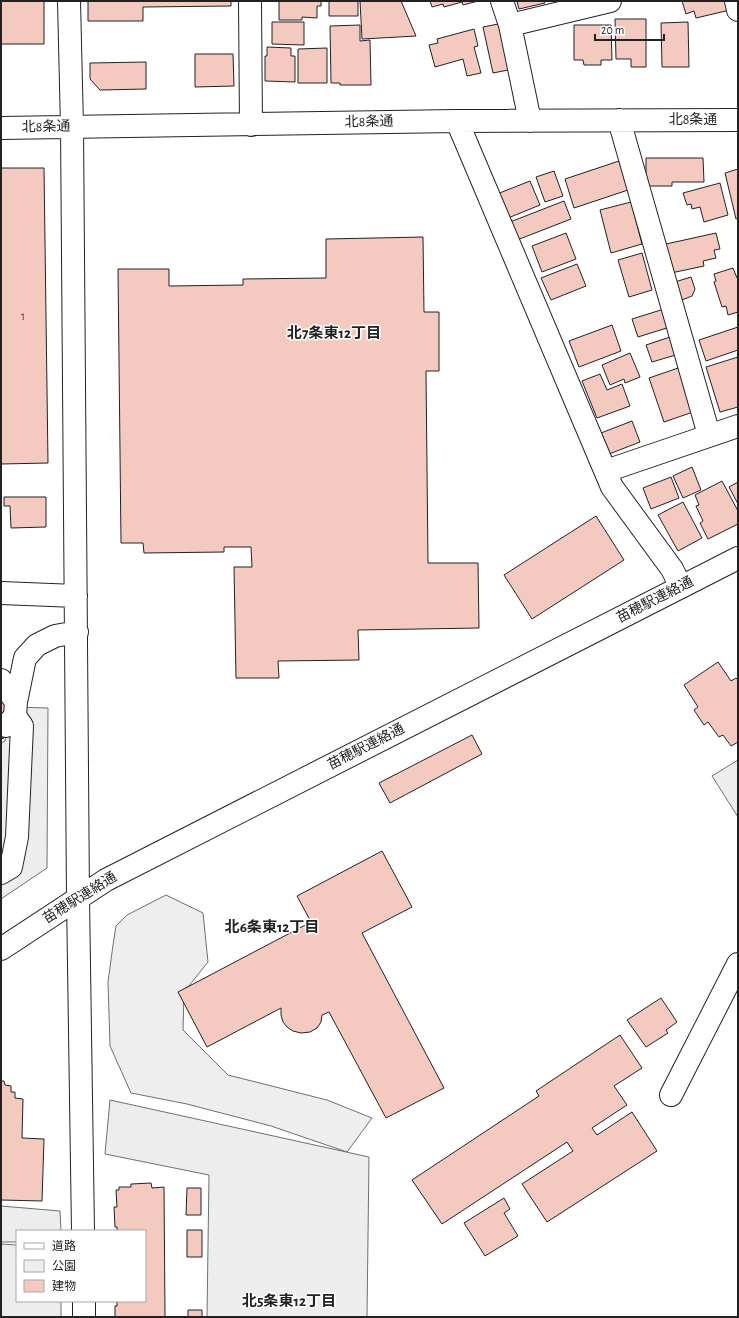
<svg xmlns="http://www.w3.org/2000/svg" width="739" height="1318" viewBox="0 0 739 1318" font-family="'Alegreya Sans','Noto Sans JP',sans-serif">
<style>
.green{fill:#eee;stroke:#6f6f6f}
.parking{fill:#ededed;stroke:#6f6f6f}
.building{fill:#f3c9c0;stroke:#222}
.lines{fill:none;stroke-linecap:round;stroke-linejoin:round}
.minor-casing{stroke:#222;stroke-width:24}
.minor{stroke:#fff;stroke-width:22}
.labels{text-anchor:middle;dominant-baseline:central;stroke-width:3;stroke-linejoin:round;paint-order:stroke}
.number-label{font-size:12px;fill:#564c4a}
.street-label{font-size:14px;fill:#222;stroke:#fff}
.neighbourhood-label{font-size:15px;font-weight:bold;fill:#222;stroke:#fff}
</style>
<rect width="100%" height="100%" fill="#fff"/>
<path class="green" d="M 166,895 L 203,913 L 208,962 L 184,992 L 183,1030 L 228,1075 L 327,1100 L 372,1118 L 347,1152 L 271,1126 L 187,1104 L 131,1093 L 110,1046 L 108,982 L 113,945 L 116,926 L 127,915 Z"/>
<path class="parking" d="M 10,707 L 48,708 L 47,868 L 1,899 L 1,743 L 5,741 Z
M 738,760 L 738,817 L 712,776 Z
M 110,1100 L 369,1157 L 367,1317 L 207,1317 L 209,1175 L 105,1154 Z
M 1,1206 L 60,1211 L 61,1231 L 17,1231 L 17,1242 L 1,1242 Z
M 1,1244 L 17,1245 L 17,1301 L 61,1301 L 61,1317 L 1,1317 Z"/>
<path class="building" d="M 1,1 L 44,1 L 44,44 L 1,44 Z
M 88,1 L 231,1 L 231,6 L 143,7 L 143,21 L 88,21 Z
M 279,1 L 321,1 L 321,6 L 317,6 L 317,18 L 302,17 L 302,20 L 279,20 Z
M 329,1 L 358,1 L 358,16 L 329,16 Z
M 360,1 L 401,1 L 416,36 L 362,39 Z
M 430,1 L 478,1 L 463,5 L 462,2 L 444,7 L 443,4 L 432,7 Z
M 517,1 L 544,1 L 545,3 L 519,9 Z
M 682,1 L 728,1 L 730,10 L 696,18 L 694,11 L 686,14 Z
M 615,19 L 646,19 L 646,67 L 631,67 L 631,59 L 616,59 Z
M 272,22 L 304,22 L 304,45 L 272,44 Z
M 688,22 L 689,67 L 662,67 L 661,23 Z
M 503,23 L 513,69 L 493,73 L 483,27 Z
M 360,25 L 360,41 L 370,40 L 371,85 L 340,85 L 340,83 L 331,83 L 330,26 Z
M 574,25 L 611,25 L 612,60 L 601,60 L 601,65 L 584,65 L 583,60 L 574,60 Z
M 474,29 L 478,46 L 474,47 L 481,73 L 467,76 L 463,59 L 435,67 L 429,45 L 438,43 L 437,39 Z
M 267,47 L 291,48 L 291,56 L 295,56 L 295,82 L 265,81 L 265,56 L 267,56 Z
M 327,48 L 327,83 L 298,83 L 298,49 Z
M 195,54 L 233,54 L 234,86 L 195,87 Z
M 146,62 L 146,89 L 100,90 L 90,79 L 90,63 Z
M 646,158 L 703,158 L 704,182 L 672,182 L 672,186 L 646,186 Z
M 619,161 L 628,190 L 574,208 L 565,179 Z
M 1,168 L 44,168 L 48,463 L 1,464 Z
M 738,169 L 738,218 L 736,219 L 725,173 Z
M 554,171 L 563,196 L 545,202 L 536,177 Z
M 530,181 L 540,205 L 508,218 L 497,194 Z
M 720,183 L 728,215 L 704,222 L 700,207 L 692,209 L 691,204 L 687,205 L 683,193 Z
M 564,201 L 571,219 L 517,240 L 510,222 Z
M 631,202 L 642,244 L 611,253 L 600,210 Z
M 566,233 L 576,259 L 542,272 L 532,246 Z
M 716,233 L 720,249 L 714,250 L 716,258 L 703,261 L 704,266 L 671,273 L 666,244 Z
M 423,237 L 424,312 L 439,312 L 439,371 L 426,371 L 428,563 L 478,563 L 479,628 L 358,630 L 359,660 L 278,661 L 279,678 L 236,678 L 234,567 L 252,567 L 251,547 L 224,547 L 224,552 L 144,553 L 143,543 L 121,543 L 118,269 L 169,269 L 169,286 L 243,285 L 243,279 L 326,278 L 326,239 Z
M 642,253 L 652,290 L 629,297 L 618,260 Z
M 577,264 L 586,286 L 551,300 L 541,278 Z
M 733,268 L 737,278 L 738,278 L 738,312 L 728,315 L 726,306 L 722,307 L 714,282 L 716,281 L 714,274 Z
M 691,277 L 695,289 L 692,296 L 682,300 L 675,282 Z
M 664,309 L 670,327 L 638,337 L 632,319 Z
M 612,325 L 621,351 L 579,367 L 569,341 Z
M 738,327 L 738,350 L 706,361 L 699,340 Z
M 673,336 L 679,354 L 652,362 L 646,345 Z
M 630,353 L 640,377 L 625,383 L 624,379 L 610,385 L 602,365 Z
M 738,357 L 738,407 L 720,412 L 706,367 Z
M 681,367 L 693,412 L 664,422 L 649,378 Z
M 600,374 L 607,390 L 622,384 L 630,406 L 597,418 L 582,381 Z
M 632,421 L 640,442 L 609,454 L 601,433 Z
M 692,467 L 701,490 L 683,498 L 673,476 Z
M 671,477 L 679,498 L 651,509 L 643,488 Z
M 722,481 L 738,511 L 738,524 L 708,539 L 700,523 L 703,521 L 696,506 L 699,505 L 695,495 Z
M 738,482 L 738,504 L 729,487 Z
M 4,497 L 46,497 L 46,527 L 11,528 L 10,506 L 4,506 Z
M 683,502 L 702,538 L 678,551 L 658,515 Z
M 596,516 L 624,560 L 532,619 L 504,575 Z
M 718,662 L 731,681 L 736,678 L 738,680 L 738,742 L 731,746 L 723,735 L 719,737 L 708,722 L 704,725 L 694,710 L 698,707 L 684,685 Z
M 1,699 L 6,708 L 4,738 L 1,739 Z
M 472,735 L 482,754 L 390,803 L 379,783 Z
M 382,851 L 412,907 L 362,933 L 444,1088 L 386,1118 L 329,1012 L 322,1015 L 321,1022 L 317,1028 L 310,1032 L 301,1033 L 293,1031 L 287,1027 L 283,1022 L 281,1015 L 281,1008 L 207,1047 L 178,992 L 311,922 L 297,896 Z
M 661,998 L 677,1022 L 666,1030 L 668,1033 L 646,1047 L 627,1020 Z
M 620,1035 L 642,1068 L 614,1086 L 627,1105 L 592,1128 L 597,1135 L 632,1112 L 657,1151 L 547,1222 L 522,1184 L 573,1151 L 567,1142 L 442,1224 L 412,1180 L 539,1096 L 536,1091 Z
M 1,1081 L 4,1081 L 5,1085 L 11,1086 L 11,1092 L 15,1092 L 15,1098 L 23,1099 L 22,1138 L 44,1139 L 42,1201 L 1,1200 Z
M 151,1183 L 152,1188 L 164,1187 L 165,1317 L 115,1317 L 115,1306 L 117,1306 L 117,1301 L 145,1301 L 145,1231 L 117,1231 L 117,1227 L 115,1227 L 114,1207 L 117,1207 L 116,1190 L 119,1190 L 119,1187 L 131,1187 L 131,1184 Z
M 187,1188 L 201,1188 L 201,1215 L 186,1215 Z
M 504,1198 L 510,1209 L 504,1213 L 518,1236 L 485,1256 L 464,1223 Z
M 187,1230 L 202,1230 L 202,1257 L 187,1257 Z
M 188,1310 L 202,1310 L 202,1317 L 188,1317 Z"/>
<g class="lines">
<g class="minor-casing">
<path id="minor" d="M 69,1 L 72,127 L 78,898 L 83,1231
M 250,1 L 251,125
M 502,1 L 510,25 L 530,121
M 736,1 L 738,10
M 510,25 L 610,1
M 619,120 L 709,435
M 457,121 L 612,487 L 672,569 L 681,587
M 1,128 L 457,121 L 738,120
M 606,471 L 738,426
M 1,593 L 76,596
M 1,680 L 16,702
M 6,726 L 15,716 L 16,702 L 25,658 L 37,645 L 55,636 L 77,632
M 1,873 L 11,867 L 17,837 L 22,726 L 15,716
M 1,949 L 106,880 L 738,558
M 671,1095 L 738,964
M 84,1301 L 84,1317"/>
</g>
<use href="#minor" class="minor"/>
</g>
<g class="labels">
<g class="number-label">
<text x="23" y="316">1</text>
</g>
<g class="street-label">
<text x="693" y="120">北8条通</text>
<text transform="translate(369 122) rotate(-1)">北8条通</text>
<text transform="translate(46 127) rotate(-1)">北8条通</text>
<text transform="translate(655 600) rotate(-27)">苗穂駅連絡通</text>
<text transform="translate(366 747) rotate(-27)">苗穂駅連絡通</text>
<text transform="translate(80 898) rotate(-32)">苗穂駅連絡通</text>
</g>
<g class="neighbourhood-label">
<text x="334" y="333">北7条東12丁目</text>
<text x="272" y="927">北6条東12丁目</text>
<text x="289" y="1301">北5条東12丁目</text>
</g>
</g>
<rect width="739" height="1318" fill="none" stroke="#222222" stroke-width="4"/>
<rect x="16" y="1230" width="130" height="72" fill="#ffffff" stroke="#a7a7a7"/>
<rect x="24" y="1243" width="20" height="6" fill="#ffffff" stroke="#a7a7a7"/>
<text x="52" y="1250" font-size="12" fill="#222222">道路</text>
<rect x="24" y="1260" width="20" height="12" fill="#eeeeee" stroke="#a7a7a7"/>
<text x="52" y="1270" font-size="12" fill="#222222">公園</text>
<rect x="24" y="1280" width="20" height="12" fill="#f3c9c0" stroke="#a7a7a7"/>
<text x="52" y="1290" font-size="12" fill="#222222">建物</text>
<path d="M595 34v6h69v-6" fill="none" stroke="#222222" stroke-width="2"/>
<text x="601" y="34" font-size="12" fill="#222222" stroke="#ffffff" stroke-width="3" paint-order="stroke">20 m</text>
</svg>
